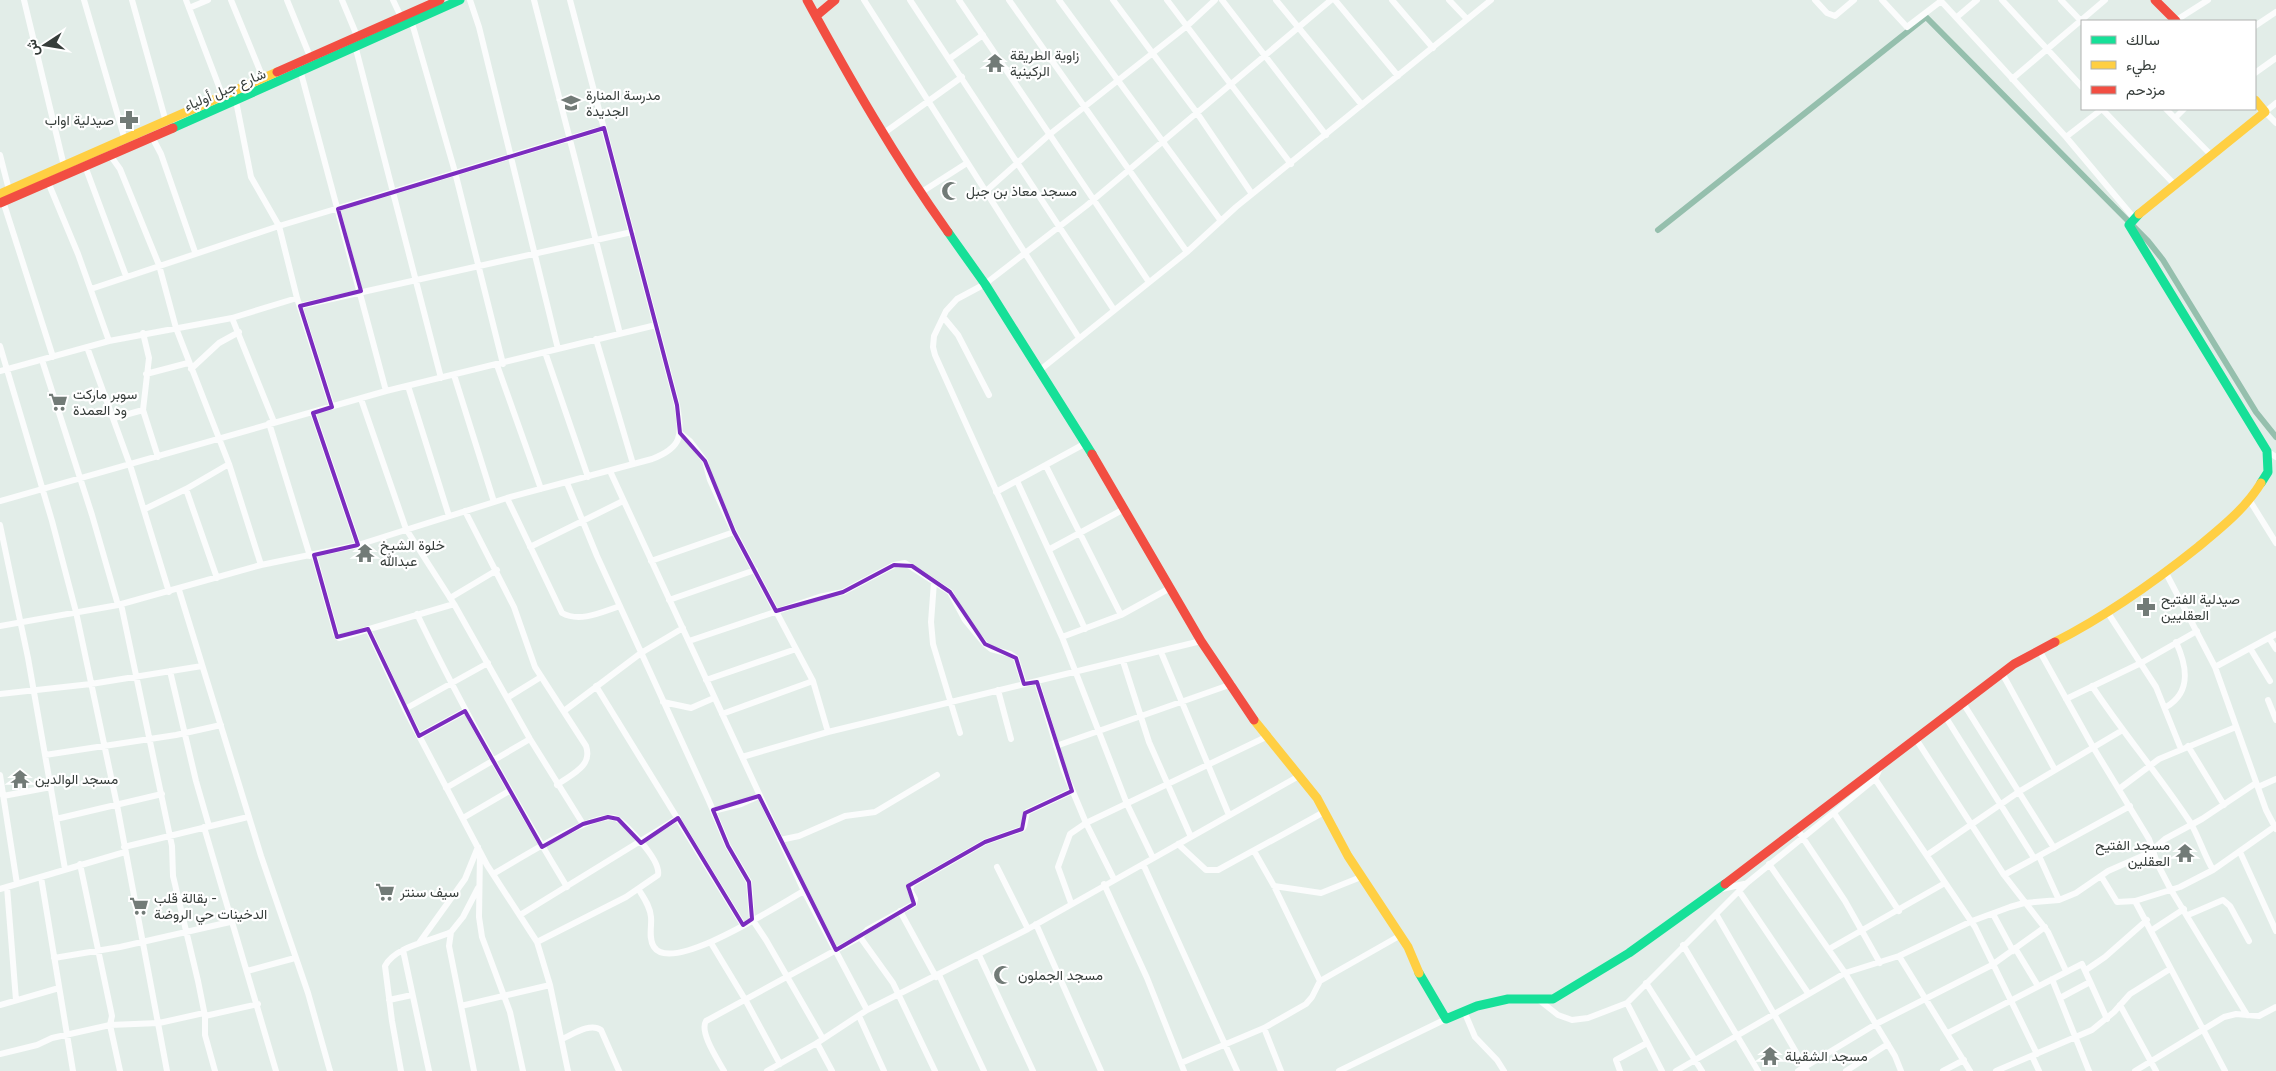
<svg xmlns="http://www.w3.org/2000/svg" width="2276" height="1071" viewBox="0 0 2276 1071" font-family="'Fira Sans',Vazirmatn,sans-serif">
<style>
.lines{fill:none;stroke-linecap:round;stroke-linejoin:round}
.canal{stroke:#95bfad;stroke-width:6}
.street{stroke:#fbfcfc;stroke-width:6}
.fast{stroke:#16e098;stroke-width:9}
.slow{stroke:#ffcf43;stroke-width:9}
.jam{stroke:#f24e42;stroke-width:9}
.marked{fill:none;stroke:#7b2cbf;stroke-width:4;stroke-linejoin:round}
.labels{text-anchor:middle;dominant-baseline:central;stroke-width:4.5;stroke-linejoin:round;paint-order:stroke}
.poi-label{font-size:14px;fill:#363d3a;stroke:#fff;text-anchor:start}
.street-label{font-size:14px;fill:#363d3a;stroke:#fff}
</style>
<rect width="100%" height="100%" fill="#e2ede8"/>
<g class="lines">
<path class="canal" d="M 1658,230 L 1926,17 L 2148,241 L 2163,260 L 2256,412 L 2276,437"/>
<path class="street" d="M 24,0 L 64,166
M 84,0 L 125,140
M 132,0 L 166,122
M 186,0 L 223,97
M 231,0 L 263,78
M 287,0 L 311,59
M 342,0 L 357,36
M 393,0 L 401,17
M 470,0 L 479,27 L 558,349
M 534,0 L 620,334
M 864,0 L 1079,338
M 910,0 L 1114,310
M 959,0 L 1149,282
M 1009,0 L 1187,252
M 1059,0 L 1221,221
M 1113,0 L 1197,113 L 1252,194
M 1167,0 L 1291,164
M 1222,0 L 1326,135
M 1276,0 L 1362,105
M 1335,0 L 1398,76
M 1392,0 L 1433,48
M 1449,0 L 1467,19
M 1815,0 L 1827,13 L 1835,16 L 1854,0
M 1882,0 L 1907,27 L 1941,1
M 1940,0 L 2066,137 L 2134,218
M 2002,0 L 2082,87
M 2061,0 L 2082,22
M 189,8 L 208,0
M 1957,17 L 1977,0
M 2175,21 L 2208,0
M 412,23 L 455,172 L 503,364
M 2255,26 L 2276,12
M 356,49 L 441,378
M 949,59 L 983,35
M 301,73 L 386,391
M 2255,73 L 2276,58
M 2012,79 L 2105,0
M 236,101 L 251,177 L 279,226 L 297,298 L 332,407
M 2276,103 L 2265,112 L 2276,123
M 2102,109 L 2175,185
M 2166,109 L 2212,156
M 2175,118 L 2184,109
M 884,133 L 962,77
M 152,137 L 161,154 L 195,252
M 2066,137 L 2102,109
M 0,155 L 9,190
M 110,155 L 120,169 L 159,265 L 176,328 L 229,464 L 261,565
M 85,166 L 126,276
M 48,182 L 78,254 L 109,341
M 985,192 L 1050,134 L 1187,26 L 1215,0
M 920,193 L 967,163
M 3,201 L 53,357
M 91,289 L 279,226 L 604,128
M 300,306 L 632,232
M 232,318 L 274,422
M 944,318 L 958,335 L 989,395
M 143,333 L 149,358 L 143,410 L 158,457
M 596,339 L 633,464
M 0,346 L 52,521 L 76,612 L 117,805 L 167,1071
M 87,347 L 130,465 L 169,592
M 545,352 L 588,477
M 42,360 L 92,515 L 118,605
M 497,365 L 541,489
M 191,369 L 219,343 L 239,332
M 1040,370 L 1187,252 L 1236,207 L 1491,0
M 0,371 L 109,341 L 232,318 L 297,298
M 146,374 L 188,363
M 454,375 L 494,502
M 408,386 L 449,516
M 361,399 L 406,529 L 454,604 L 530,739 L 583,824
M 313,413 L 358,545
M 114,418 L 143,410
M 269,423 L 310,556
M 680,433 L 690,441 L 705,461 L 710,480 L 734,532 L 813,681 L 828,732
M 2267,451 L 2276,457
M 1046,466 L 1121,615
M 610,471 L 804,891 L 867,1010
M 1017,481 L 1085,629
M 567,483 L 597,556 L 709,801 L 728,846 L 749,882 L 752,919 L 766,940 L 823,1039
M 186,489 L 217,578
M 996,492 L 1086,443
M 507,498 L 562,613 C 580,623 602,612 620,606
M 0,501 L 386,391 L 656,325
M 2250,501 L 2276,543
M 145,509 L 186,489 L 229,464
M 465,511 L 514,607 L 535,667 L 586,746 C 593,766 572,774 557,785
M 0,525 L 28,658 L 65,869
M 530,547 L 623,501
M 1050,549 L 1124,509
M 314,555 L 336,634 L 339,638 L 454,604
M 651,561 L 734,532
M 2166,573 L 2215,667 L 2266,810 L 2276,829
M 934,582 L 931,622 L 933,644 L 960,733
M 179,590 L 261,856 L 308,993 L 330,1071
M 450,598 L 497,570
M 669,600 L 755,570
M 121,604 L 172,846 L 173,876 L 198,981 L 205,1016 L 205,1035 L 215,1071
M 2108,613 L 2156,687 L 2181,749
M 417,614 C 462,708 513,798 567,887
M 0,626 L 118,605 L 261,565 L 358,545 L 507,498 L 652,459 C 683,447 682,436 677,405 L 570,0
M 368,629 L 405,709 L 487,865 L 537,942 L 550,985 L 568,1071
M 1062,637 L 1121,615 L 1170,588
M 2269,638 L 2276,649
M 689,641 L 819,597 L 843,592 L 894,565 L 905,563 L 950,592 L 965,620 L 985,644 L 991,649 L 1010,654 L 1016,658 L 1024,684
M 2250,648 L 2270,681
M 2039,650 L 2093,747 L 2149,839 L 2157,863 L 2171,890 L 2247,1015
M 1161,652 L 1229,815
M 1123,661 L 1149,742 L 1191,837
M 2215,667 L 2276,634
M 170,671 L 196,781 L 209,826
M 2002,673 L 2055,770
M 706,680 L 796,649
M 1037,682 L 1063,768 L 1086,823 L 1114,879
M 596,686 L 743,925
M 2092,686 C 2123,733 2159,775 2190,822 C 2199,837 2204,855 2213,870
M 998,690 L 1011,739
M 0,694 L 91,684 L 202,666
M 507,698 L 541,677
M 2066,699 L 2141,663 L 2197,631
M 2268,700 L 2276,720
M 663,702 L 691,708 L 714,698
M 1963,703 L 2054,848
M 2166,707 C 2192,692 2187,666 2176,642
M 405,709 L 488,663
M 564,711 L 641,653 L 683,628
M 722,714 L 813,681
M 1945,716 L 2034,858
M 419,736 L 465,711
M 1916,739 L 2004,875 L 2048,932 L 2066,971
M 1056,746 L 1232,684
M 2188,746 L 2224,805
M 45,755 L 176,735 L 221,725
M 742,757 L 828,732 L 1201,641
M 0,775 L 17,884
M 1875,779 L 1975,927 L 2037,1054
M 2258,787 L 2276,779
M 446,788 L 530,739
M 2119,789 L 2159,759 L 2236,727
M 3,796 L 51,787
M 713,811 L 741,804 L 759,796
M 1834,813 L 1899,911
M 463,818 L 509,791
M 56,819 L 162,794
M 204,827 L 276,1071
M 1797,829 L 1845,901 L 1880,963
M 780,840 L 799,836 L 845,816 L 875,812 L 937,775
M 1178,844 L 1206,870 L 1218,870 L 1324,812
M 124,847 L 248,817
M 1254,851 L 1274,886 L 1320,981
M 480,852 L 479,917 L 482,937 L 510,1012 L 523,1071
M 2240,852 L 2276,931
M 1927,855 L 2020,791 L 2121,731
M 2039,856 L 2059,900
M 1153,858 L 1127,804 L 1062,637 L 935,355 L 933,347 L 934,336 L 946,311 L 957,299 L 985,284 L 1086,206 L 1331,0
M 80,864 L 112,1016 L 110,1025 L 120,1071
M 1143,864 L 1237,1071
M 1769,864 L 1845,973 L 1895,1056 L 1901,1071
M 997,867 L 1028,929
M 493,874 C 515,862 593,811 615,818 C 624,821 634,835 641,842 C 647,849 660,865 658,875 L 626,897 L 537,942
M 2004,875 L 2130,806
M 2101,876 L 2117,902 L 2135,901 L 2225,1071
M 41,877 L 73,1071
M 1104,884 L 1147,978 L 1184,1071
M 1274,886 L 1321,893 L 1361,877
M 7,887 L 16,1000
M 0,889 L 125,852
M 639,890 C 644,898 650,906 651,917 C 652,927 648,938 654,947 C 672,975 780,904 804,891
M 1717,890 L 1744,884
M 1739,891 L 1808,993
M 2135,901 L 2180,887 L 2213,870 L 2274,827
M 1071,903 L 1058,867 L 1070,834 L 1086,823 L 1266,737
M 900,911 L 936,977
M 1716,914 L 1807,1071
M 1993,914 L 2013,951
M 520,915 L 678,818
M 2188,915 L 2223,900 L 2230,906 L 2249,941
M 1036,924 L 1101,1071
M 2152,930 L 2184,909
M 860,937 L 893,983 L 935,1071
M 419,943 L 465,879 L 478,847
M 711,943 L 746,1001 L 780,1064
M 1683,945 L 1758,1071
M 2015,948 L 2038,986
M 1829,949 L 1945,883
M 403,950 L 429,1071
M 979,955 L 1033,1071
M 1899,956 L 1970,1071
M 54,958 L 120,947 L 230,922
M 2086,970 L 2105,957 L 2147,920
M 247,971 L 295,958
M 939,975 L 984,1071
M 2052,979 L 2089,1071
M 1646,983 L 1702,1071
M 2060,998 L 2090,982
M 389,1000 L 412,995
M 1539,1000 L 1558,1015 L 1572,1020 L 1588,1018 L 1627,1003 L 1747,883 L 1875,779 L 1881,766
M 1627,1003 L 1662,1071
M 0,1005 L 59,988
M 2120,1005 L 2156,1071
M 461,1006 L 550,985
M 1464,1011 L 1475,1037 L 1497,1060 L 1504,1071
M 205,1016 L 258,1004
M 859,1016 L 884,1071
M 1264,1028 L 1281,1071
M 1948,1033 L 2082,964 L 2107,1019
M 562,1039 C 572,1035 590,1022 601,1030 L 619,1071
M 817,1043 L 832,1071
M 0,1054 L 37,1045 L 52,1038 L 110,1025 L 159,1023 L 204,1013
M 2032,1056 L 2039,1071
M 1181,1063 L 1264,1028 L 1306,1004 L 1312,997 L 1320,981 L 1401,935
M 401,1071 L 392,1021 L 385,966 C 395,946 432,941 451,932
M 474,1071 L 449,946 L 451,932 L 463,917 L 478,888
M 724,1071 C 718,1060 699,1032 706,1021 L 860,937 L 867,930 L 914,904 L 915,899 L 910,890 L 912,884 L 985,842 L 1022,829 L 1024,826 L 1027,812 L 1072,791
M 767,1071 L 817,1043 L 867,1010 L 1028,929 L 1299,776
M 1339,1071 L 1446,1019
M 1620,1071 L 1616,1060 L 1647,1043
M 1676,1071 L 1845,973 L 1899,956 L 1972,921 L 2010,907 L 2024,903 L 2059,900 L 2076,893 L 2108,871 L 2149,853 L 2165,839 L 2202,819 L 2256,783
M 1798,1071 L 1876,1024 L 1992,965 L 2045,927
M 1846,1071 L 1888,1044
M 1943,1071 L 1964,1060
M 1996,1071 L 2092,1030 L 2114,1012 L 2130,994 L 2170,969
M 2135,1071 L 2224,1017 L 2236,1014 L 2259,1016 L 2276,1007"/>
<path class="fast" d="M 173,128 L 460,0
M 2139,214 L 2129,225 L 2267,451 L 2268,472 L 2261,483
M 948,232 L 985,284 L 1092,454
M 1419,973 L 1446,1019 L 1477,1006 L 1508,999 L 1553,999 L 1629,953 L 1725,884"/>
<path class="slow" d="M 0,194 L 277,72
M 2139,214 L 2265,112 L 2255,100
M 2055,642 C 2106,616 2153,583 2198,547 C 2221,528 2245,509 2261,483
M 1254,720 L 1317,798 L 1348,856 L 1408,947 L 1419,973"/>
<path class="jam" d="M 807,0 C 850,79 895,158 948,232
M 2155,0 L 2176,21
M 816,16 L 835,0
M 277,72 L 440,0
M 0,203 L 173,128
M 1092,454 L 1201,641 L 1254,720
M 1725,884 L 2014,664 L 2055,642"/>
</g>
<path class="marked" d="M 604,128 L 677,405 L 680,433 L 705,461 L 734,532 L 776,611 L 843,592 L 894,565 L 912,566 L 950,592 L 985,644 L 1016,658 L 1024,684 L 1037,682 L 1072,791 L 1025,813 L 1022,829 L 985,842 L 908,886 L 914,904 L 836,950 L 759,796 L 713,810 L 728,846 L 749,882 L 752,919 L 743,925 L 678,818 L 641,843 L 618,819 L 608,817 L 583,824 L 542,847 L 465,711 L 419,736 L 368,629 L 337,637 L 314,555 L 358,545 L 313,413 L 332,407 L 300,306 L 361,291 L 338,209 Z"/>
<defs>
<g id="temple-bare" transform="scale(1.5)"><path d="M0-6L5-2H3V0L6.5 2.5H4V6H1.5V3h-3V6H-4V2.5H-6.5L-3 0V-2H-5Z" fill="#727b77" stroke="#fff" stroke-width="2.5" paint-order="stroke"/></g>
<g id="school-bare" transform="scale(1.5)"><path d="M0-5L7-2L0 1L-7-2ZM-4 1L0 2.5L4 1V4Q0 6-4 4Z" fill="#727b77" stroke="#fff" stroke-width="2.5" paint-order="stroke"/></g>
<g id="pharmacy-bare" transform="scale(1.5)"><path d="M-2-6h4v4h4v4h-4v4h-4v-4h-4v-4h4Z" fill="#727b77" stroke="#fff" stroke-width="2.5" paint-order="stroke"/></g>
<g id="mosque-bare" transform="scale(1.5)"><path d="M3.5-4.9A6 6 0 1 0 3.5 4.9A5 5 0 1 1 3.5-4.9Z" fill="#727b77" stroke="#fff" stroke-width="2.5" paint-order="stroke"/></g>
<g id="supermarket-bare" transform="scale(1.5)"><path d="M-6-5.5h2.5l.6 2H6L4.5 2H-2.5L-4.4-4H-6ZM-1.5 3.2a1.3 1.3 0 1 0 .1 0ZM3 3.2a1.3 1.3 0 1 0 .1 0Z" fill="#727b77" stroke="#fff" stroke-width="2.5" paint-order="stroke"/></g>
</defs>
<g fill-rule="evenodd">
<use href="#temple-bare" x="995" y="63"/>
<use href="#school-bare" x="571" y="103"/>
<use href="#pharmacy-bare" x="129" y="120"/>
<use href="#mosque-bare" x="951" y="191"/>
<use href="#supermarket-bare" x="58" y="402"/>
<use href="#temple-bare" x="365" y="553"/>
<use href="#pharmacy-bare" x="2146" y="607"/>
<use href="#temple-bare" x="20" y="779"/>
<use href="#temple-bare" x="2185" y="853"/>
<use href="#supermarket-bare" x="385" y="892"/>
<use href="#supermarket-bare" x="139" y="906"/>
<use href="#mosque-bare" x="1003" y="975"/>
<use href="#temple-bare" x="1770" y="1056"/>
</g>
<g class="labels">
<g class="poi-label">
<text x="1010" y="55">زاوية الطريقة<tspan x="1010" dy="16">الركينية</tspan></text>
<text x="586" y="95">مدرسة المنارة<tspan x="586" dy="16">الجديدة</tspan></text>
<text x="114" y="120" text-anchor="end">صيدلية اواب</text>
<text x="966" y="191">مسجد معاذ بن جبل</text>
<text x="73" y="394">سوبر ماركت<tspan x="73" dy="16">ود العمدة</tspan></text>
<text x="380" y="545">خلوة الشيخ<tspan x="380" dy="16">عبدالله</tspan></text>
<text x="2161" y="599">صيدلية الفتيح<tspan x="2161" dy="16">العقليين</tspan></text>
<text x="35" y="779">مسجد الوالدين</text>
<text x="2170" y="845" text-anchor="end">مسجد الفتيح<tspan x="2170" dy="16">العقلين</tspan></text>
<text x="400" y="892">سيف سنتر</text>
<text x="154" y="898">بقالة قلب -<tspan x="154" dy="16">الدخينات حي الروضة</tspan></text>
<text x="1018" y="975">مسجد الجملون</text>
<text x="1785" y="1056">مسجد الشقيلة</text>
</g>
<g class="street-label">
<text transform="translate(225 90) rotate(-23)">شارع جبل أولياء</text>
</g>
</g>
<rect x="2081" y="20" width="175" height="90" fill="#ffffff" stroke="#afb1b0"/>
<rect x="2091" y="36" width="25" height="8" fill="#16e098" stroke="#afb1b0"/>
<text x="2126" y="45" font-size="15" fill="#363d3a">سالك</text>
<rect x="2091" y="61" width="25" height="8" fill="#ffcf43" stroke="#afb1b0"/>
<text x="2126" y="70" font-size="15" fill="#363d3a">بطيء</text>
<rect x="2091" y="86" width="25" height="8" fill="#f24e42" stroke="#afb1b0"/>
<text x="2126" y="95" font-size="15" fill="#363d3a">مزدحم</text>
<g transform="translate(45 45) rotate(258)" stroke="#ffffff" stroke-width="4" paint-order="stroke">
<path d="M0-4L9 19L0 12L-9 19Z" fill="#363d3a"/>
<text y="-8" font-size="14" font-weight="bold" text-anchor="middle" fill="#363d3a">ش</text>
</g>
</svg>
